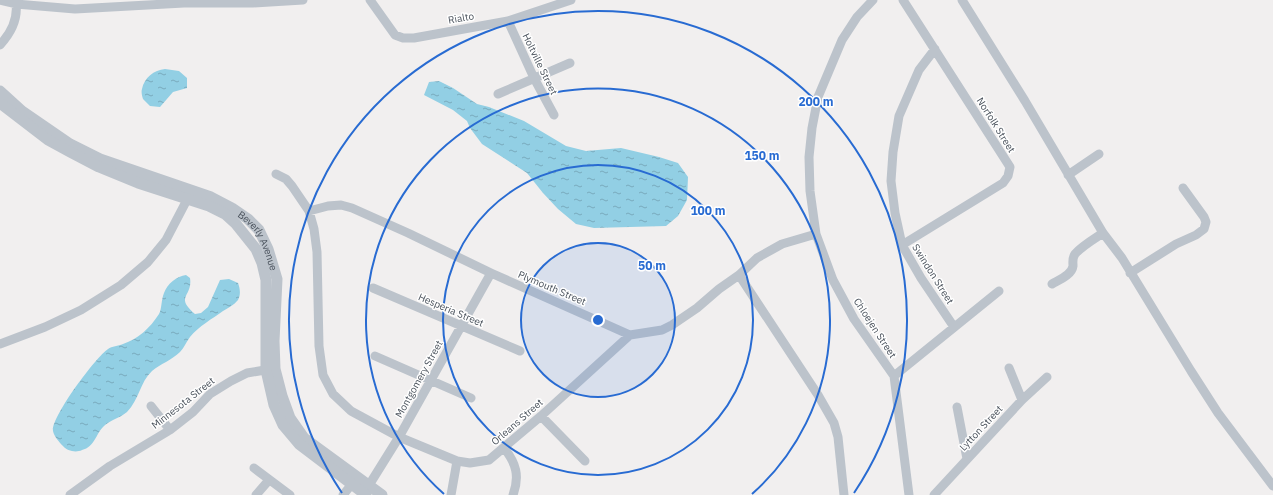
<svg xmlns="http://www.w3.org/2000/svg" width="1273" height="495" viewBox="0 0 1273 495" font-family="'IBM Plex Sans',sans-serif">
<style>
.water{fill:url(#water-ripples)}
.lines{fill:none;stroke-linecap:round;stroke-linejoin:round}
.minor{stroke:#bcc3cb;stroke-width:9}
.tertiary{stroke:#bcc3cb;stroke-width:11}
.ring{fill:none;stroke:#286bd2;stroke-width:2}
.labels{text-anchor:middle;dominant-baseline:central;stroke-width:3;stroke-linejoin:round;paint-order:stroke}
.street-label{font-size:10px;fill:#49515b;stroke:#fff}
.centre{fill:#286bd2;stroke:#fff;stroke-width:2}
.ring-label{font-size:12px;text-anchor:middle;font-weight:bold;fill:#286bd2;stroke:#fff;stroke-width:3;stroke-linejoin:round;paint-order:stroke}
</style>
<defs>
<pattern id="water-ripples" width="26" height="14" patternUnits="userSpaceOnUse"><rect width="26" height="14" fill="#92cfe4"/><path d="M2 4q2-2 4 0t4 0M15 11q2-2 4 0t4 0" fill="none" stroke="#79aabc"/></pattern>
</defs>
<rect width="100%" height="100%" fill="#f1efef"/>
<path class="water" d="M 165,69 L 179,71 L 187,78 L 187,88 L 173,92 L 160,107 L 150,106 L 143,99 C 142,96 141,92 142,89 C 144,78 154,70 165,69 Z
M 439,81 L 453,88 L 477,104 L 489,107 L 524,121 L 566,146 L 586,151 L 621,148 L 659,157 L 678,163 L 688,177 L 687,200 L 678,216 L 666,226 L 594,228 L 576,224 L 558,209 L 543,193 L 527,173 L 482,144 L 470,128 L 467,121 L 453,110 L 424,95 L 429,82 Z
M 186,275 L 190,278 C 193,297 174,296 195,314 L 201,313 L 208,307 L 220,280 L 229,279 L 238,283 C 240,288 241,295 238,300 C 234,305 228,308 223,311 C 212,319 199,326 190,337 C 186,342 184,348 180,352 C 172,360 160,364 152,371 C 140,382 139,400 127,412 C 120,418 110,420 104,426 C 96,433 95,447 82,450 C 76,453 67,451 63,446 C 59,442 54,436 53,431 C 51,417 96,357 108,349 C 112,346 118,346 123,344 C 138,339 150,328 159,314 C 162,308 161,300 164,293 C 167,284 177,276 186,275 Z"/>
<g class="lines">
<path class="minor" d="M 0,0 L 16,4 L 75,9 L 184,3 L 253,3 L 303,0
M 370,0 L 395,35 L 403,38 L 414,38 L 508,21 L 571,0
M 873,0 L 857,17 L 842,40 L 818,97 L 812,128 L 809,157 L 810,191 L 816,234 L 833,280 L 854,319 L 894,376 L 909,495
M 962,0 L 1025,101 L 1103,233 L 1122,258 L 1191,371 L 1218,413 L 1273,486
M 508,21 L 534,78 L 554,115
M 0,45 C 10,34 18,20 16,4
M 935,49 L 919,70 L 899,116 L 893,152 L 891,181 L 895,213 L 902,245 L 921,278 L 954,327
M 498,94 L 570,63
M 276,174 L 286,179 L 292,186 L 309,211 L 314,229 L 317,252 L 319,346 L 323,375 L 333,394 L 351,411 L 399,437 L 457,461 L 470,463 L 489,460 L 541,416 L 630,335
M 1068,175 L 1099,154
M 309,211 L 328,206 L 341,205 L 352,208 L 408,233 L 491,273 L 630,335 L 662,330 L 672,325 L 697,308 L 719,289 L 739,275 L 757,258 L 782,244 L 816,234
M 902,245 L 1003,183 L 1008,176 L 1010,167 L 903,0
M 1130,273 L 1176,244 L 1196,235 L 1204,229 L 1206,222 L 1204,217 L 1183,188
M 739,275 L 818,395 L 834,423 L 838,437 L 844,495
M 1052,284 C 1059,280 1072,275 1073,266 C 1073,262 1072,258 1075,254 C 1082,246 1094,239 1103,233
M 373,288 L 520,351
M 0,344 L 45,327 L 81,310 L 121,285 L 148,262 L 166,240 L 190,194
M 375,356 L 471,398
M 1009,368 L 1022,400
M 894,376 L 999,291
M 151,406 L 170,430
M 957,407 L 967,459
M 541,416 L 585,461
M 504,448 C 516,463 520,476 513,495
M 254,468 L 290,495
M 366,490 L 399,437 L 491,273
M 70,495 L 110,466 L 170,430 L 193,412 L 210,394 L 231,381 L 247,373 L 271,369
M 256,495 L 269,480
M 343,495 L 356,479
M 451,495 L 457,461
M 934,495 L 1022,400 L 1047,377"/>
<g class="tertiary">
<path id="s1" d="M 0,91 L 22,111 L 70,144 L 100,159 L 211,197 L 232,208 L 248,219 L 259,230 L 268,249 L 277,279 L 274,341 L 275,369 L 282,396 L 290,418 L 304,438 L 382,495"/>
<path d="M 0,103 L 48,140 L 70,152 L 99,167 L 138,183 L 209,206 L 225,214 L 236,224 L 256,249 L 262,263 L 266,280 L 266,370 L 274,405 L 283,425 L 299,444 L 366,495"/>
</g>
</g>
<circle cx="598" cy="320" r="77" fill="#286bd2" fill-opacity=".12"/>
<g class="ring">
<circle cx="598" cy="320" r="77"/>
<circle cx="598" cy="320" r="155"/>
<path d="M444 494A232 232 0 1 1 752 494"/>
<path d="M342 493A309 309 0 1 1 854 493"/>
</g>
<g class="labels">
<g class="street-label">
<text transform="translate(461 18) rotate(-10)">Rialto</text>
<text transform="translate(540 64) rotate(64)">Holtville Street</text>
<text transform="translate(996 125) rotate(58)">Norfolk Street</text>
<text stroke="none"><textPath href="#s1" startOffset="306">Beverly Avenue</textPath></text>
<text transform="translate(933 274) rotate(58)">Swindon Street</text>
<text transform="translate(552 288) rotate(23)">Plymouth Street</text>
<text transform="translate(451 310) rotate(23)">Hesperia Street</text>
<text transform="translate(875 328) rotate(57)">Chloejen Street</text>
<text transform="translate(419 379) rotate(-61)">Montgomery Street</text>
<text transform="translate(183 403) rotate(-38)">Minnesota Street</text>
<text transform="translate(517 422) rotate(-41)">Orleans Street</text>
<text transform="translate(981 428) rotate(-47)">Lytton Street</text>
</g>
</g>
<circle cx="598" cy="320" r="6" class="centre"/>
<g class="ring-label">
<text x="816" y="106">200 m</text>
<text x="762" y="160">150 m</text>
<text x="708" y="215">100 m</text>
<text x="652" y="270">50 m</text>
</g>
</svg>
